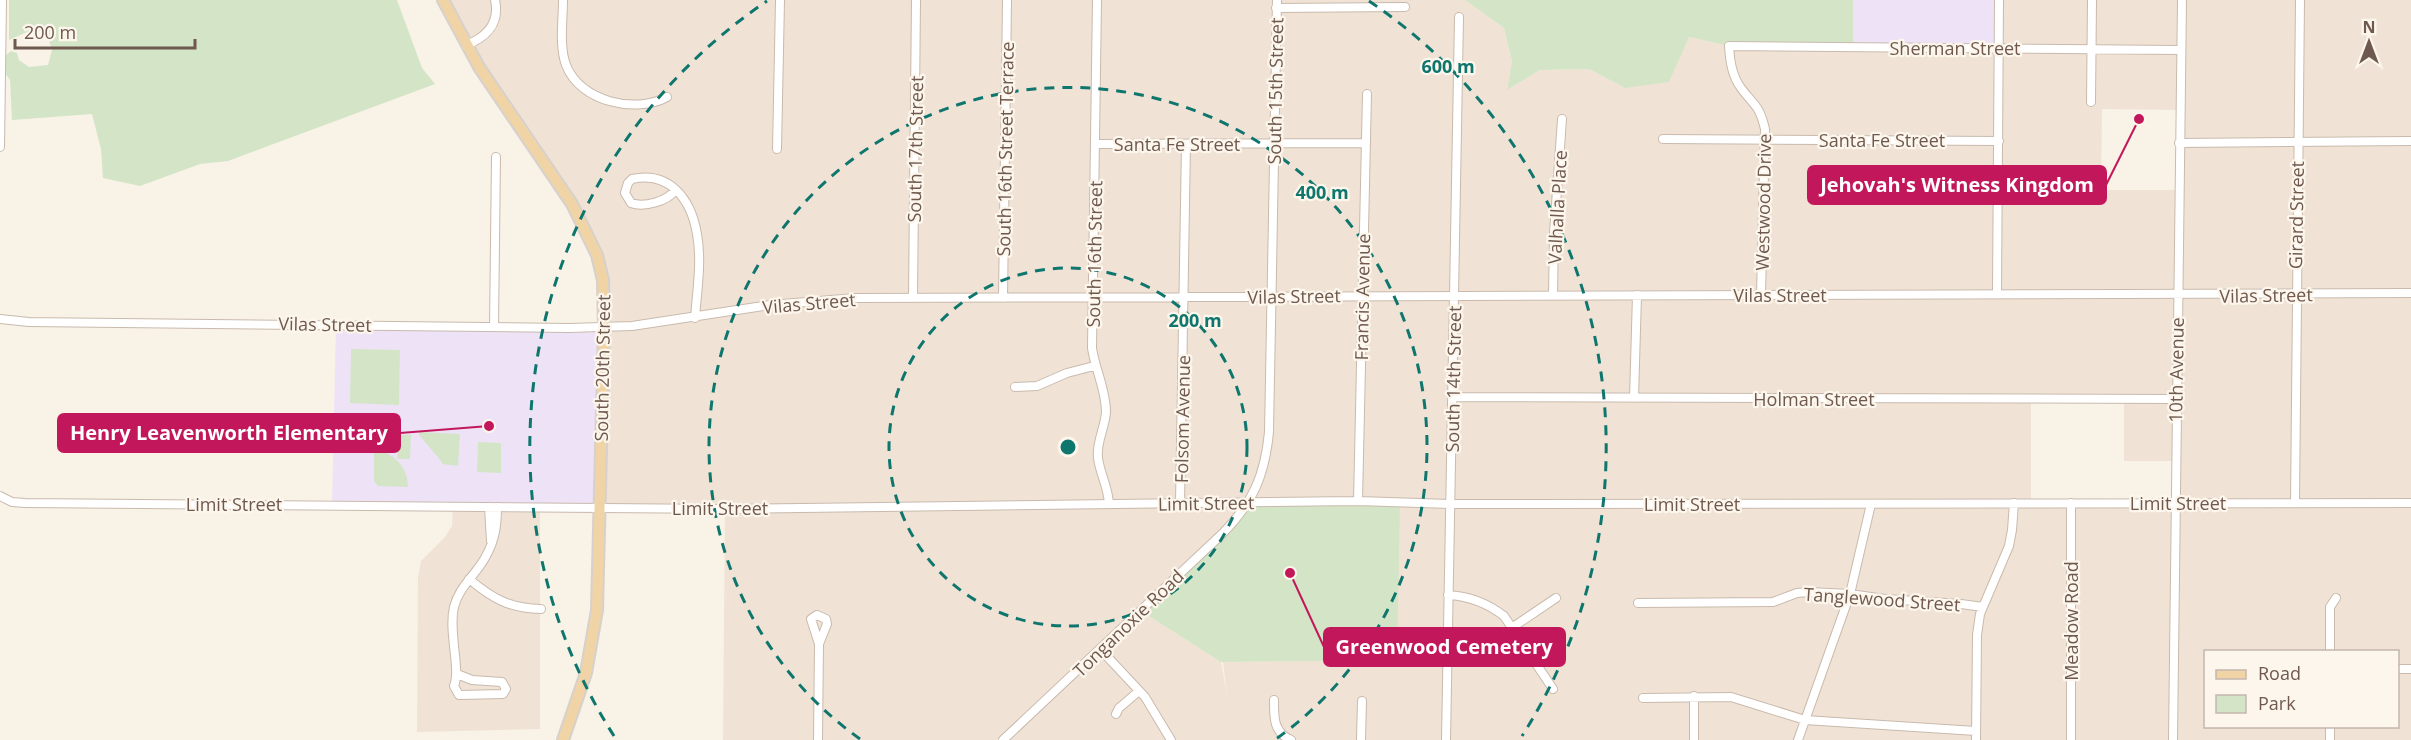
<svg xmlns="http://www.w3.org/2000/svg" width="2411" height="740" viewBox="0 0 2411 740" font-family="'Open Sans',sans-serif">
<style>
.residential{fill:#f0e3d5;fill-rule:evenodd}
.education{fill:#eee3f6}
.green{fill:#d3e5c6}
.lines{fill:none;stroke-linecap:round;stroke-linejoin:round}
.minor-casing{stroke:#c9baad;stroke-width:10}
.major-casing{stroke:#d7d1cd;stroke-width:14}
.minor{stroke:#fff;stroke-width:8}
.major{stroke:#f0d4a6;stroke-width:10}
.ring{fill:none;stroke:#0f766e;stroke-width:3;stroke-dasharray:10 8}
.labels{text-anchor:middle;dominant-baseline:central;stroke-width:4.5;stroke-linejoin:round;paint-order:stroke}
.street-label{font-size:18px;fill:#6f594e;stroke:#fdf6ec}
.centre{fill:#0f766e;stroke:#fdf6ec;stroke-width:3}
.ring-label{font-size:18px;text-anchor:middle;font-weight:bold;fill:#0f766e;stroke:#fdf6ec;stroke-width:4.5;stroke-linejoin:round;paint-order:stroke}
.leader{fill:none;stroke:#c2185b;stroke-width:2}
.callout-dot{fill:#c2185b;stroke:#fdf6ec;stroke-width:2}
.callout{fill:#c2185b;stroke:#c2185b;stroke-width:2}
.callout-label{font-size:20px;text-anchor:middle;font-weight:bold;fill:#fff}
</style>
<rect width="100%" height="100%" fill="#f9f2e6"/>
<path class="residential" d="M 443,0 L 1465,0 L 1504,28 L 1512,61 L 1507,90 L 1540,70 L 1589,69 L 1625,88 L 1689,37 L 1729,46 L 1999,0 L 2411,0 L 2411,740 L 723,740 L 725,509 L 600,507 L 605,304 L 597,255 ZM 2102,109 L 2179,110 L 2179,190 L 2101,190 ZM 2031,399 L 2124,399 L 2124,461 L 2175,461 L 2174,503 L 2031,503 ZM 1141,611 L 1397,660 L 1223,662 L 1227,695 L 1221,662 ZM 2206,652 L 2398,652 L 2398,726 L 2206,726 Z
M 453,506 L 540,507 L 540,729 L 417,732 L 418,578 L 421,561 L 445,537 L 452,526 Z"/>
<path class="education" d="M 1853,0 L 1999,0 L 1999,48 L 1853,48 Z
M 336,324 L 604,328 L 600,507 L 332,505 Z"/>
<path class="green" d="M 9,0 L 397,0 L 422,68 L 435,84 L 228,161 L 200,164 L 140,186 L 103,178 L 101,149 L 92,114 L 12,120 L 10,80 L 5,73 L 5,56 L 11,51 L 17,53 L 19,60 L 29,67 L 48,65 L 52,50 L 47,34 L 34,29 L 9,40 Z
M 1465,0 L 1853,0 L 1853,48 L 1729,46 L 1689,37 L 1669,82 L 1625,88 L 1589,69 L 1540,70 L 1507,90 L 1512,61 L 1504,28 Z
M 351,349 L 400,350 L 399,405 L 350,403 Z
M 419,432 L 460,434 L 458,466 L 442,464 L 442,462 L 419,435 Z
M 391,434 L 411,435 L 410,459 L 397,459 L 398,450 L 391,450 Z
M 478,442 L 501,443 L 501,473 L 477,472 Z
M 374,450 C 394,452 408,467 408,487 L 378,486 L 374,481 Z
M 1400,502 L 1397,660 L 1221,662 L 1141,611 L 1249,503 Z"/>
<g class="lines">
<g class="minor-casing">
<path id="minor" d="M 563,0 C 563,21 559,46 566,65 C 580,102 636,114 667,97
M 1097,0 L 1092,348 C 1095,369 1106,390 1106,412 C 1105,428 1096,442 1098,458 C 1100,474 1108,486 1109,504
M 1276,8 L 1405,7
M 466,45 C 487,37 500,23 495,0
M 2091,102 L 2092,0
M 1663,139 L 1999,141
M 2179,143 L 2411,141
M 1096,144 L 1365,143
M 0,147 L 2,0
M 777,149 L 780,0
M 675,190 C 668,201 644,208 631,203 L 625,193 L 628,183 L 632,179 C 670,171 691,199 697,234 C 702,261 697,291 695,318
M 1997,294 L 1999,0
M 1553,295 L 1554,233 L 1562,119
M 1761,295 L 1765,129 C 1759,104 1754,106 1741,88 C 1732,76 1730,61 1729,46 L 2181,50
M 913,297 L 916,0
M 1003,298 L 1007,0
M 0,319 L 29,322 L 569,328 L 632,326 L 770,305 L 855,298 L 2411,293
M 494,327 L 496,157
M 1015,387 L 1037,386 L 1067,373 L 1094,366
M 1452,397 L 2176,399
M 1634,398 L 1637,295
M 0,496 L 12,502 L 25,503 L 725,509 L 1358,501 L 1450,504 L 2411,503
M 1358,501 L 1367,94
M 2295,502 L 2300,0
M 2071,503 L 2071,740
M 1180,504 L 1186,144
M 489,507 L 491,541
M 469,579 C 493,599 509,608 541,609
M 1448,595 C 1470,596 1487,603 1504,616 L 1553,689
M 1638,603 L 1773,602 L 1797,593 L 1809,592 L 1850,594 L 1885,599 L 1961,604 L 1983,607
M 1513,627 L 1556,598
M 1101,650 L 1145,697 L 1171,740
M 2330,652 L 2330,607 L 2336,598
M 2398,669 L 2411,669
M 457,674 L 472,680 L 502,682 L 506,689 L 503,694 L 459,695 L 454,686 C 461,669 448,632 454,607 C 459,586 477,574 486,556 C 495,540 497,525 497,507
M 1694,696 L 1694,740
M 1643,698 L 1731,697 L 1805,720 L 1976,731
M 1274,700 C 1274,717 1273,732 1291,740
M 1116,714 L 1119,708 L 1139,691
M 818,740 L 819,644 L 827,624 L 826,619 L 817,615 L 811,619 L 819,644
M 1003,740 L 1222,534 C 1253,503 1265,475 1269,432 L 1277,0
M 1361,740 L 1362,701
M 1446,740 L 1459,17
M 1798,740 L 1850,594 L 1871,504
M 1976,740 L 1977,635 L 1980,614 L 2009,546 L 2012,530 L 2014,503
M 2173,740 L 2182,0
M 2330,740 L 2330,726"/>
</g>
<g class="major-casing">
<path id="major" d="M 443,0 L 479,67 L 572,204 L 597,255 L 603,280 L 604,328 L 597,610 L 586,673 L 563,740"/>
</g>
<use href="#minor" class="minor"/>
<use href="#major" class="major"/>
</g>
<g class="ring">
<circle cx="1068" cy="447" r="179"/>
<path d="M860 739A359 359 0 1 1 1276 739"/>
<path d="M614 736A538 538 0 0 1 767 1M1369 1A538 538 0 0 1 1522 736"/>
</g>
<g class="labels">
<g class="street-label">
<text x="1955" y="48">Sherman Street</text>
<text transform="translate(1275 91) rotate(-89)">South 15th Street</text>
<text x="1882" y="140">Santa Fe Street</text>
<text x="1177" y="144">Santa Fe Street</text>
<text transform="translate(915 149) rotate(-89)">South 17th Street</text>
<text transform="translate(1005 149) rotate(-89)">South 16th Street Terrace</text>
<text transform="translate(1763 202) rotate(-89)">Westwood Drive</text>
<text transform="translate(1557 207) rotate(-87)">Valhalla Place</text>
<text transform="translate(2296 215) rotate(-89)">Girard Street</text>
<text transform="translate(1094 254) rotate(-89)">South 16th Street</text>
<text x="1780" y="295">Vilas Street</text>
<text transform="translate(2266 295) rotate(-1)">Vilas Street</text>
<text transform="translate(1294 296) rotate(-1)">Vilas Street</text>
<text transform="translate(1362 297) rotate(-89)">Francis Avenue</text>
<text transform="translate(809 303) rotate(-5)">Vilas Street</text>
<text transform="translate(325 324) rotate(1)">Vilas Street</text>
<text transform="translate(602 368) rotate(-89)">South 20th Street</text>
<text transform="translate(2176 370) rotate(-89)">10th Avenue</text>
<text transform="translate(1453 379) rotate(-89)">South 14th Street</text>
<text x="1814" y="399">Holman Street</text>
<text transform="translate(1182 419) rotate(-89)">Folsom Avenue</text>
<text transform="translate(1206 503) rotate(-1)">Limit Street</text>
<text x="2178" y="503">Limit Street</text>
<text x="234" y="504">Limit Street</text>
<text x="1692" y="504">Limit Street</text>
<text x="720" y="508">Limit Street</text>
<text transform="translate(1882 599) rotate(4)">Tanglewood Street</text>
<text transform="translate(2071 621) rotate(-90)">Meadow Road</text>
<text transform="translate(1128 623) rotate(-44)">Tonganoxie Road</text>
</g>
</g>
<circle cx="1068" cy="447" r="9" class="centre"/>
<g class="ring-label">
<text x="1448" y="73">600 m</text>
<text x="1322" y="199">400 m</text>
<text x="1195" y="327">200 m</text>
</g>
<path class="leader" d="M2139 119L2106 185M489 426L400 433M1290 573L1324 647"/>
<g class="callout-dot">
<circle cx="2139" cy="119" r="6"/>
<circle cx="489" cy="426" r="6"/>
<circle cx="1290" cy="573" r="6"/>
</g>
<g class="callout">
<rect x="1808" y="166" width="298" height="38" rx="6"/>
<rect x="58" y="414" width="342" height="38" rx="6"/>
<rect x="1324" y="628" width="241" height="38" rx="6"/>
</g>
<g class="callout-label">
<text x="1957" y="192">Jehovah's Witness Kingdom</text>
<text x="229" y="440">Henry Leavenworth Elementary</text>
<text x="1444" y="654">Greenwood Cemetery</text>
</g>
<rect x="2204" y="650" width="195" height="78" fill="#fdf6ec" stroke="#c4b7ad" stroke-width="1.5"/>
<rect x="2216" y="670" width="30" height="9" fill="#f0d4a6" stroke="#c4b7ad" stroke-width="1.5"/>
<text x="2258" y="680" font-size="18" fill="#6f594e">Road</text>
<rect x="2216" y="695" width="30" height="18" fill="#d3e5c6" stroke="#c4b7ad" stroke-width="1.5"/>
<text x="2258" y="710" font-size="18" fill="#6f594e">Park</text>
<g transform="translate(2369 42)" stroke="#fdf6ec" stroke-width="4.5" paint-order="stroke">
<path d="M0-4.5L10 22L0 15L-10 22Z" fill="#6f594e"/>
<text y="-9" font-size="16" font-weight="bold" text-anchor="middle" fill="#6f594e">N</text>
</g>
<path d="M15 39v9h180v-9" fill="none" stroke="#6f594e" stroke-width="3"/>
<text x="24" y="39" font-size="18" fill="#6f594e" stroke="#fdf6ec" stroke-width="4.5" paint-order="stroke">200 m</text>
</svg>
